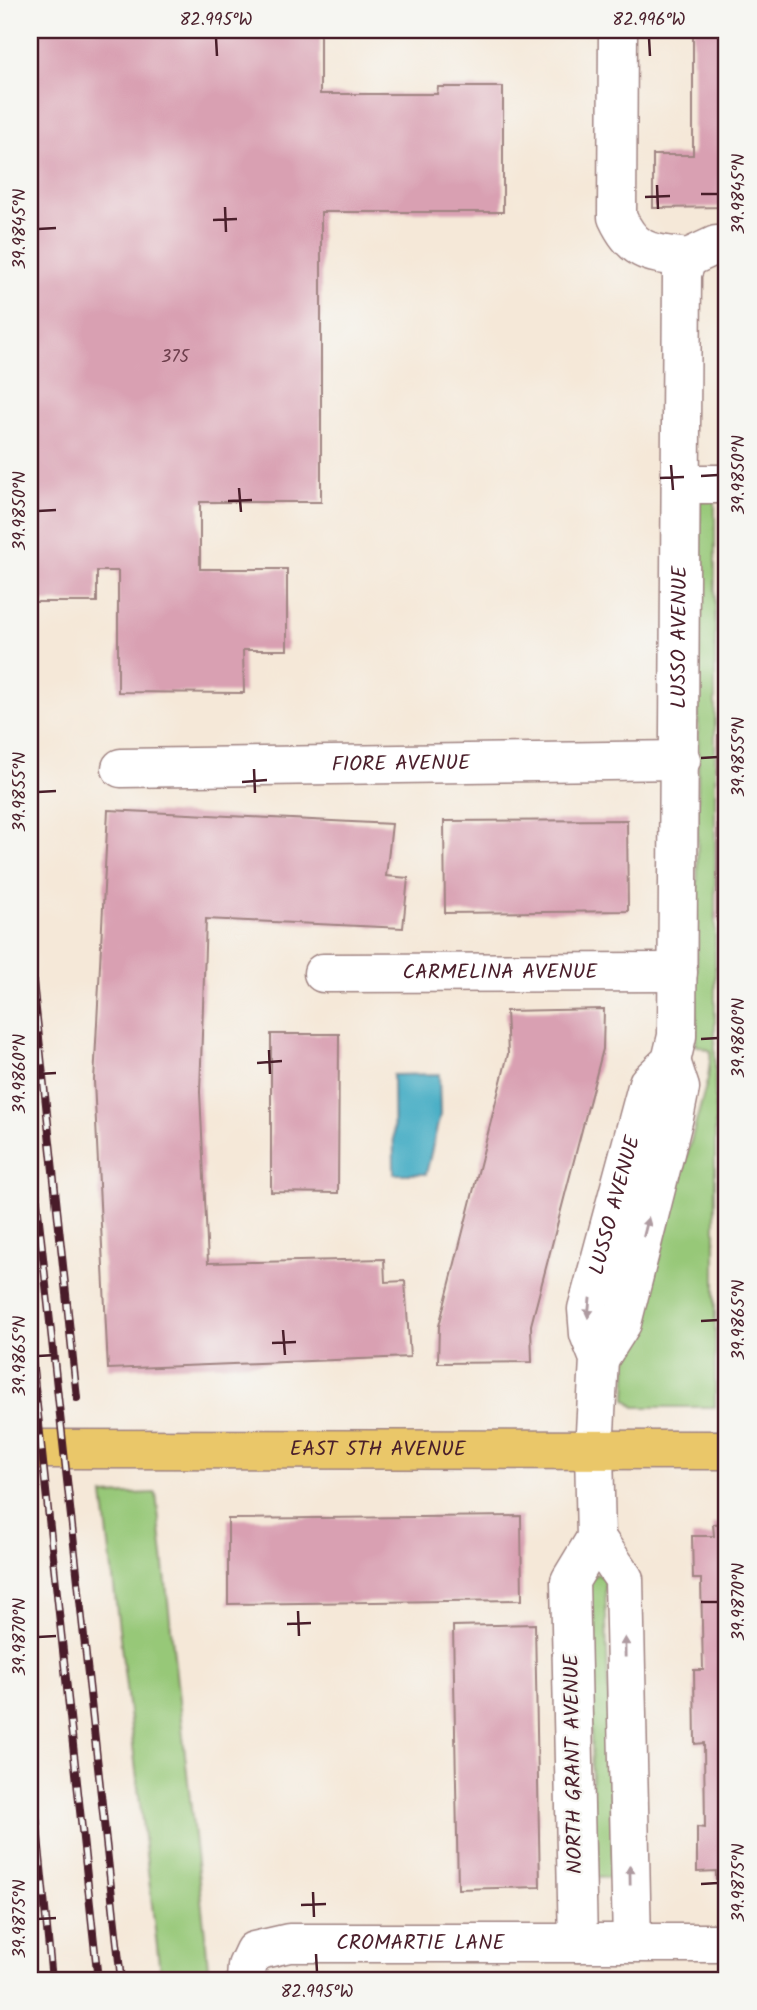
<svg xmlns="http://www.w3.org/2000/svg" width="757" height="2010" viewBox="0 0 757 2010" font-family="Kalam,sans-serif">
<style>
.green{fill:#97c878;stroke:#707452;stroke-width:2}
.water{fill:#46adc5;stroke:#486678;stroke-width:2}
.building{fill:#d9a0b2}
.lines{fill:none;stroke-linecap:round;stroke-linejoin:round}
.minor-casing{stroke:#a08482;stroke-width:41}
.major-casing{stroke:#a08482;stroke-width:41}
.minor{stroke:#fff;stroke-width:38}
.major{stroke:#eac769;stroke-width:38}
.rail-casing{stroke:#4a1f2b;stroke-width:8}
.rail{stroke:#f6f6f2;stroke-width:5;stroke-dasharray:16;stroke-linecap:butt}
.oneway{fill:#ae9aa0}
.ticks{fill:none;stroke:#4a1f2b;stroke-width:2.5}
.labels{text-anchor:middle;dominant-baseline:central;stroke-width:5;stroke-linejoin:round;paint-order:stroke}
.number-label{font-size:18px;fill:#6e3f4d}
.street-label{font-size:21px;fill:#4a1f2b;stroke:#f6f6f2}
.neatline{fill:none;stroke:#4a1f2b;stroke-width:2.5}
.ticks-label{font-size:18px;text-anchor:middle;fill:#4a1f2b}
</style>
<rect width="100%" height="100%" fill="#f6f6f2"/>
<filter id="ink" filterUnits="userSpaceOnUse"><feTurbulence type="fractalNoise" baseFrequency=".0143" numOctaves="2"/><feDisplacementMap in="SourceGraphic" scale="14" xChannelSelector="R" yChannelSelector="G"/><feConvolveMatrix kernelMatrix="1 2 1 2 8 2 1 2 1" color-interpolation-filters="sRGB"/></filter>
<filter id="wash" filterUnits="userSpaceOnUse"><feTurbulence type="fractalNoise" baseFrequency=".00686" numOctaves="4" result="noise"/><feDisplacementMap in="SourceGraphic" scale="28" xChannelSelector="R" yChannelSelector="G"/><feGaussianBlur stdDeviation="1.57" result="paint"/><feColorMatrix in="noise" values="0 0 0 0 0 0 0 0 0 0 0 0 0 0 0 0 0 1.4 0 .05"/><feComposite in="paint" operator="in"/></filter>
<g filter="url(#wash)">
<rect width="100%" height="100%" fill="#f5e8d8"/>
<path class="green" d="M 700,500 L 715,500 L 715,1407 L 635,1407 L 626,1399 L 628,1333 L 642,1322 L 708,1078 L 711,1051 L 696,1045 Z
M 156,1493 L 206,1944 L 209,1980 L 161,1980 L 103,1495 Z
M 597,1574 L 605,1578 L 613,1877 L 596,1878 L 593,1871 L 589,1579 Z"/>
<path class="water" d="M 439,1074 L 440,1115 L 426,1174 L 394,1174 L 393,1075 Z"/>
<g id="blocks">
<path class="building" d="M 30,30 L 320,30 L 320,94 L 437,94 L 438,87 L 503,87 L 503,212 L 321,212 L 321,502 L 200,502 L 200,569 L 287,569 L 287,650 L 243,650 L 244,693 L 118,692 L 118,571 L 97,571 L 97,602 L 30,602 Z
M 693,30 L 727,30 L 727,207 L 653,208 L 653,155 L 693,155 Z
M 718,735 L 727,735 L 727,921 L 717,921 Z
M 108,810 L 392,824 L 386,876 L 408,878 L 403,928 L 206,919 L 200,1092 L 208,1263 L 384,1259 L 385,1282 L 405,1281 L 410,1357 L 108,1369 L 94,1081 Z
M 627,820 L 628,911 L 445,913 L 444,821 Z
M 604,1009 L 603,1049 L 531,1325 L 532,1362 L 438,1363 L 439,1326 L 508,1054 L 506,1011 Z
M 271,1034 L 339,1034 L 338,1193 L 271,1192 Z
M 521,1516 L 522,1600 L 228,1604 L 228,1519 Z
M 727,1523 L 727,1879 L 716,1879 L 716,1871 L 697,1872 L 697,1827 L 705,1828 L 704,1743 L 695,1744 L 694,1670 L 703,1670 L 701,1579 L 693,1579 L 692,1536 L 714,1536 L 713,1524 Z
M 535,1624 L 540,1887 L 458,1889 L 453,1626 Z"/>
</g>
</g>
<g filter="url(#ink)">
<use href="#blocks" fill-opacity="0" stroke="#a08482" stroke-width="2"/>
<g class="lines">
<g class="minor-casing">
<g id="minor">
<path d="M 618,30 L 617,217 C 634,254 650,253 688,258"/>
<path d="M 681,484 L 727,484"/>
<path id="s1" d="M 121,768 L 681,760"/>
<path id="s2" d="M 323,973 L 678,972"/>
<path d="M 599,1359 L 622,1323 L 675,1113 L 680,1088 L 671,1061"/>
<path d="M 596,1538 L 624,1579 L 632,1943"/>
<path id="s3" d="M 578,1943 L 570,1581 L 596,1538 L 594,1450 L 599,1359 L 589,1334 L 587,1309 L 648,1083 L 671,1061 L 677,1036 L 682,273 L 688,258 L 716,245 L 727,245"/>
<path id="s4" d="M 246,1980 L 247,1966 L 254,1951 L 289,1943 L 727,1943"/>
</g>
</g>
<g class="major-casing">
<g id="major">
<path id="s5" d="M 30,1449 L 727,1450"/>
</g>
</g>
<use href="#minor" class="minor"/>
<use href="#major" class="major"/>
<g class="rail-casing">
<path id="rail" d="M 30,953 L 77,1398
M 30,1137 L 121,1980
M 30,1340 L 98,1980
M 30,1755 L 52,1980
M 30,1969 L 33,1980"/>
</g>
<use href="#rail" class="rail"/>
</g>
<defs><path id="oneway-solid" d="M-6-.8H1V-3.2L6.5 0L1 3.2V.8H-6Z" transform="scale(1.75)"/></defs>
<g class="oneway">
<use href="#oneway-solid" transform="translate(646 1227) rotate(-76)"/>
<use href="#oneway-solid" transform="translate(589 1308) rotate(96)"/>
<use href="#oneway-solid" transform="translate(625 1647) rotate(-91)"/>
<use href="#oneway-solid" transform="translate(630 1875) rotate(-91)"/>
</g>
</g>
<path class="ticks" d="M 216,38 L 217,56M 649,38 L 650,56M 657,185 L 658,209M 701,194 L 718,194M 645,197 L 670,196M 225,207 L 226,232M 213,220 L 237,219M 38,229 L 56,228M 671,465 L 673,490M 701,476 L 718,475M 660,478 L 684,477M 239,488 L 241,512M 228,501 L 252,500M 38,511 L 56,510M 701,758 L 718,757M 254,769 L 255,793M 242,782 L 267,780M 38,792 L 56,791M 701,1039 L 718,1038M 269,1050 L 270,1074M 257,1063 L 282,1061M 38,1074 L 56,1073M 701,1321 L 718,1320M 283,1330 L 285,1355M 272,1343 L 296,1342M 38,1356 L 56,1355M 701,1602 L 718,1602M 298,1611 L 299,1636M 287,1624 L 311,1623M 38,1637 L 56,1636M 701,1884 L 718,1883M 313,1892 L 314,1917M 301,1905 L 326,1904M 38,1919 L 56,1918M 316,1954 L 317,1972"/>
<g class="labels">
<g class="number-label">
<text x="175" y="357">375</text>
</g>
<g class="street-label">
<text stroke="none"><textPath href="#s3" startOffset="1334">LUSSO AVENUE</textPath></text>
<text stroke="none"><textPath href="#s1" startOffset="280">FIORE AVENUE</textPath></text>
<text stroke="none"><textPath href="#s2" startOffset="177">CARMELINA AVENUE</textPath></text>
<text stroke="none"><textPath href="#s3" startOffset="751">LUSSO AVENUE</textPath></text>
<text stroke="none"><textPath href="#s5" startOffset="348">EAST 5TH AVENUE</textPath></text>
<text transform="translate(574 1764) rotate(-91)">NORTH GRANT AVENUE</text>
<text stroke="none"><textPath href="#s4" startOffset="198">CROMARTIE LANE</textPath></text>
</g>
</g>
<rect width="757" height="2010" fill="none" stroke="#f6f6f2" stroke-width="77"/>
<rect x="38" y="38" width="680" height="1934" class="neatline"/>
<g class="ticks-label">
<text x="216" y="25">82.995°W</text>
<text x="649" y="25">82.996°W</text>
<text transform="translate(738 194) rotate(-90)" y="6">39.9845°N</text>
<text transform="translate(19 229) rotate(-90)" y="6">39.9845°N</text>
<text transform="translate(738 475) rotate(-90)" y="6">39.9850°N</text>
<text transform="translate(19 511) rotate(-90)" y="6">39.9850°N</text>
<text transform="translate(738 757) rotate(-90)" y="6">39.9855°N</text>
<text transform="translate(19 792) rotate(-90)" y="6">39.9855°N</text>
<text transform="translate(738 1038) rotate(-90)" y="6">39.9860°N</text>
<text transform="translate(19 1074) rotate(-90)" y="6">39.9860°N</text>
<text transform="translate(738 1320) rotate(-90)" y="6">39.9865°N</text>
<text transform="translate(19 1356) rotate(-90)" y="6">39.9865°N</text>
<text transform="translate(738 1602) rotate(-90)" y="6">39.9870°N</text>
<text transform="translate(19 1637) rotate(-90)" y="6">39.9870°N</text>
<text transform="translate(738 1883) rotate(-90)" y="6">39.9875°N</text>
<text transform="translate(19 1919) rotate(-90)" y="6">39.9875°N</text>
<text x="317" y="1997">82.995°W</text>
</g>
</svg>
